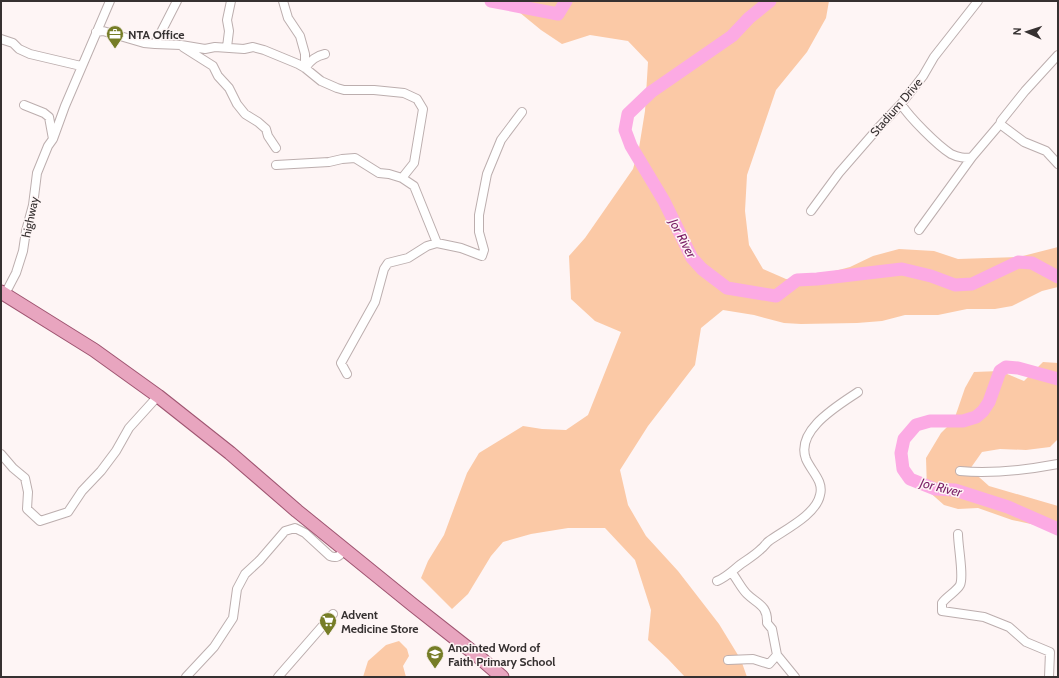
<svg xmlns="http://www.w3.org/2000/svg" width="1059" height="678" viewBox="0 0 1059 678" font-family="Cabin,sans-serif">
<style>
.green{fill:#fbc9a6}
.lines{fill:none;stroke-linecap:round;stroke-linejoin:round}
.river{stroke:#fcaae4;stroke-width:13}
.street-casing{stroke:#bcaeae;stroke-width:10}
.primary-casing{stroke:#9f5571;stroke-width:15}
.street{stroke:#fff;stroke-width:8}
.primary{stroke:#e8a5bf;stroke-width:13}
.labels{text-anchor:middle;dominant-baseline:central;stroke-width:3;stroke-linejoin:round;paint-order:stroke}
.poi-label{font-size:12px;font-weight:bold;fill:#363131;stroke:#fef5f5;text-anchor:start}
.street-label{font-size:12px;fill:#363131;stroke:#fef5f5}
.water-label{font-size:13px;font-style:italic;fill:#7b1f67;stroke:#fef5f5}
</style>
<rect width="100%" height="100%" fill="#fef5f5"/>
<path class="green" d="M 514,1 L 829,1 L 826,18 L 807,52 L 776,90 L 747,175 L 745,211 L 749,245 L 763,269 L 786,279 L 808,278 L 850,267 L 873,256 L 899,249 L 934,251 L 958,259 L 1019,257 L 1058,247 L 1058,287 L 1042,291 L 1012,306 L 995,309 L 967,309 L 938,315 L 905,315 L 882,321 L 857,323 L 801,324 L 784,323 L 754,315 L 723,310 L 701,328 L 695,365 L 648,426 L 620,470 L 628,505 L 646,536 L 678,571 L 719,624 L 741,660 L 747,677 L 685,677 L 668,659 L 648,640 L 651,610 L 635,560 L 605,528 L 568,528 L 531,534 L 503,542 L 491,556 L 468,594 L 452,609 L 421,578 L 428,561 L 444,535 L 467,473 L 479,453 L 523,426 L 542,429 L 566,430 L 588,415 L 621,332 L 595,321 L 571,299 L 569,256 L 585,238 L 633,169 L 639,148 L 645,111 L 648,62 L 628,41 L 590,35 L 562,44 L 541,30 L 519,12 Z
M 1043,362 L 1058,363 L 1058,439 L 1050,447 L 1026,450 L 1000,449 L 982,452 L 970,469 L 989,486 L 1058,506 L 1058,530 L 1012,520 L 978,508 L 958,509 L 944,505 L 927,490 L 926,458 L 941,433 L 954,420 L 965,388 L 974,372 L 1000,371 L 1024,381 Z
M 399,641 L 407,649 L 409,656 L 403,666 L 406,677 L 363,677 L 368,661 L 386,645 Z"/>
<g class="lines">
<path class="river" d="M 491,1 L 558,14 L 566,1
M 770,1 L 749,18 L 732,36 L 651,92 L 628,114 L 625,130 L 631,146 L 664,201 L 692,258 L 702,269 L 727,288 L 776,296 L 797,280 L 817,279 L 902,269 L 931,276 L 955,285 L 972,284 L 1018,262 L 1032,263 L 1058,277
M 1058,379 L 1018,368 L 1006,367 L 1000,371 L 989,402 L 983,411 L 976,417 L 963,421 L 930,421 L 916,425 L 904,439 L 901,453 L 903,469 L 910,479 L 935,489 L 955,490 L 1008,507 L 1058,529"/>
<g class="street-casing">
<path id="street" d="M 283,1 L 288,18 L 300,36 L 305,54 L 305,68
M 96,32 L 103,31 L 144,43 L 155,44 L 177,1
M 1,39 L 13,43 L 19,49 L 30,54 L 81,66
M 155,44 L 181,45 L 205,49 L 215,47 L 244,49 L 253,47 L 264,50 L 298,64 L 305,68 L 321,81 L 337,88 L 344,90 L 374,90 L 404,93 L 417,99 L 423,109 L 414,163 L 402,178
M 183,47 L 213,66 L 218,76 L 229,88 L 237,104 L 245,114 L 258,122 L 266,129 L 268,136 L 276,148
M 227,47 L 229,31 L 227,20 L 231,1
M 305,68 C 311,60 316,56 325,54
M 901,104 C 910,118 937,145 951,154 C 957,157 966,159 972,157 L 1000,124 L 1001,121 L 1025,91 L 1058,55
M 1000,124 L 1024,142 L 1046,151 L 1058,164
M 53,139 L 65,106 L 110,1
M 276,165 L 329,162 L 342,159 L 355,158 L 379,173 L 389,174 L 402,178 L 414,186 L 437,243 L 461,248 L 482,256 L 484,250 L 479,232 L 479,215 L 487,174 L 501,140 L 522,112
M 811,211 L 839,173 L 879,127 L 901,104 L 923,76 L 934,57 L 978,1
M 919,230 L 972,157
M 5,294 L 16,273 L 23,251 L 26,231 L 33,205 L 37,173 L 48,146 L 53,139 L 49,117 L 44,113 L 24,105
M 347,374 L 341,363 L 375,302 L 384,269 L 388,263 L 408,258 L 427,246 L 437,243
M 1,454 L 13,468 L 25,478 L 28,492 L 27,509 L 40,521 L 68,512 L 82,491 L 101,471 L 116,451 L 129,428 L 158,396
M 960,471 C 993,474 1026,470 1058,464
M 958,534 C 958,546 964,576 960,585 C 957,591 946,597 942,603 L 942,611 L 984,617 L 1009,627 L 1026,642 L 1050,652 L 1049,677
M 717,581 C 727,577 733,570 741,564 C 748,559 755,555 761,549 C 764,547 766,543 769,541 C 784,530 816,515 820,495 C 824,481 811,471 806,459 C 795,430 839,405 858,392
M 777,655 L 795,677
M 728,660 L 753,659 L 769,664 L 777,655 L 772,629 L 767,623 C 768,605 757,604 747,594 C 741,588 737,579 732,573
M 186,677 L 214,647 L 233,618 L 237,589 L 245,574 L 260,560 L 285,531 L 295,528 L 305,533 L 330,556 C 338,559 340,555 345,550
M 278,677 L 333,614"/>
</g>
<g class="primary-casing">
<path id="primary" d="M 1,292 L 94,350 L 158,396 L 230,453 L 297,511 L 413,605 L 479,657 L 502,677"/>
</g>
<use href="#street" class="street"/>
<use href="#primary" class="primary"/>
</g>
<defs>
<g id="office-pin" transform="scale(0.9)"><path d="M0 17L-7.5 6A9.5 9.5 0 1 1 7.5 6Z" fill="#767d27" stroke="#fef5f5"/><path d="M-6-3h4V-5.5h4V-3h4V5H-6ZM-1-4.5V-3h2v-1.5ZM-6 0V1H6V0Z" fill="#fff"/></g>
<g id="supermarket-pin" transform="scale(0.9)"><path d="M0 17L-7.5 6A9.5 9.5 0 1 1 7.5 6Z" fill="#767d27" stroke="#fef5f5"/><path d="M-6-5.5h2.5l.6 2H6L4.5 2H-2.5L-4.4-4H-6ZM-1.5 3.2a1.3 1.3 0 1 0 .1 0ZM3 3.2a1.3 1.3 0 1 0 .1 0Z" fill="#fff"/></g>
<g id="school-pin" transform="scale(0.9)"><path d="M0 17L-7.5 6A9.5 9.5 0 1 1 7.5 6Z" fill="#767d27" stroke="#fef5f5"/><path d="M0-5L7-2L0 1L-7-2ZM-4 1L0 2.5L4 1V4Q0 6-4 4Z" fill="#fff"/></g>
</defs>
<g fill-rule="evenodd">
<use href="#office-pin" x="115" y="34"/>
<use href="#supermarket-pin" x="328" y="621"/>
<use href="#school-pin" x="435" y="654"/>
</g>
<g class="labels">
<g class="poi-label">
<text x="128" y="34">NTA Office</text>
<text x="341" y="614">Advent<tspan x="341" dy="14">Medicine Store</tspan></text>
<text x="448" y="647">Anointed Word of<tspan x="448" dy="14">Faith Primary School</tspan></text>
</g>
<g class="street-label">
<text transform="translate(896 107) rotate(-49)">Stadium Drive</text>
<text transform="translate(30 217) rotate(-78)">highway</text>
</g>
<g class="water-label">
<text transform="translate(683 238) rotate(62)">Jor River</text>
<text transform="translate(941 487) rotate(14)">Jor River</text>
</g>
</g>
<rect width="1059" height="678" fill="none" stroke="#363131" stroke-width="4"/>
<g transform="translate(1027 32) rotate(273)" stroke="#fef5f5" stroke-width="3" paint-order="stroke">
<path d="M0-3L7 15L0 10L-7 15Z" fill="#363131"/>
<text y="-6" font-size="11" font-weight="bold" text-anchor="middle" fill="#363131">N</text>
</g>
</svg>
